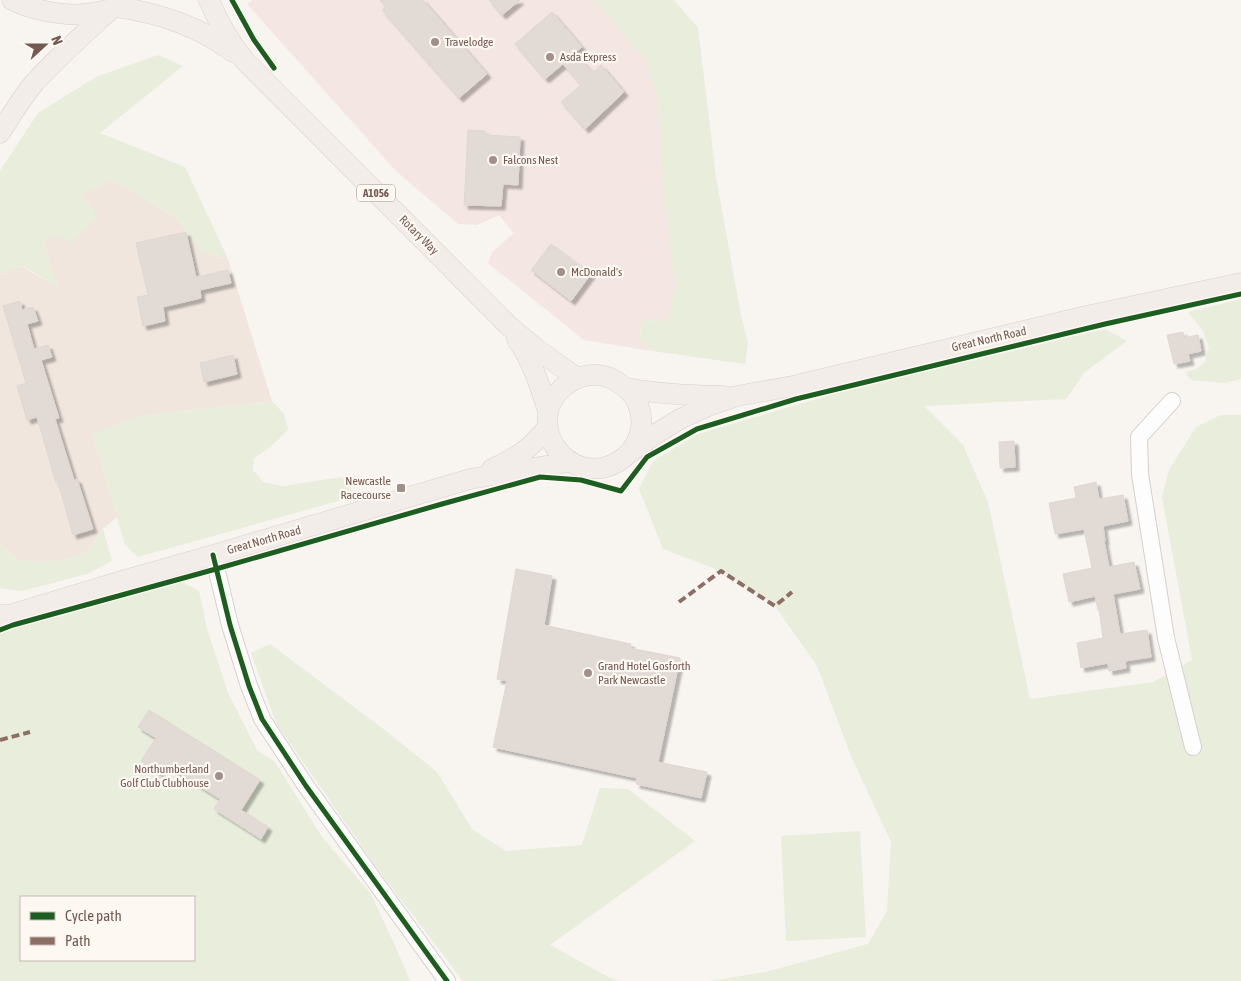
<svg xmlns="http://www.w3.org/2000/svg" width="1241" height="981" viewBox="0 0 1241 981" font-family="'Asap Condensed',sans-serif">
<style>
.residential{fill:#f0e6de}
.commercial{fill:#f4e6e2}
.green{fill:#e8eddc;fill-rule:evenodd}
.building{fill:#e2dad5;stroke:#e0d7d2;filter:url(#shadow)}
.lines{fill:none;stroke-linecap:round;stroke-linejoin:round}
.minor-casing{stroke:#d7cfcc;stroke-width:18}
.major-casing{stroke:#d9d0cd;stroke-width:21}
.minor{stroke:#fefdfd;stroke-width:16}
.major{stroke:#f2ede8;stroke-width:20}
.quiet{stroke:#8d6e63;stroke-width:4;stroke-dasharray:8 4;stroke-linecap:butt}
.cycleway-casing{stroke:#fef8f3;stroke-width:8}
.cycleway{stroke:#1b5e20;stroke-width:5}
.poi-dot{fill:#a38f89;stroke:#fef8f3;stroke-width:2}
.labels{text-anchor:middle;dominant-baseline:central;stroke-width:4.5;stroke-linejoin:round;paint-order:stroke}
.shield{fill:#fef8f3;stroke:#9e8982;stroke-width:1}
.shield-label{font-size:11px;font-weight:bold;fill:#755951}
.poi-label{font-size:12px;fill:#755951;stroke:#fef8f3;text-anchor:start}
.street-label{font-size:12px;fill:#755951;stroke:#fef8f3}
</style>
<defs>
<filter id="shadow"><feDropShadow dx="4" dy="4" stdDeviation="1" flood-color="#0004"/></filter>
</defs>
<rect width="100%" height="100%" fill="#f8f4f0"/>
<path class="residential" d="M 110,180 L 132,191 L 177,219 L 201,251 L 228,259 L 272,401 L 140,416 L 92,435 L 117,517 L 103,529 L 86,553 L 64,560 L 36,562 L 19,560 L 0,544 L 0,274 L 21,266 L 36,275 L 58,286 L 44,245 L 48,233 L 81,196 Z"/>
<path class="commercial" d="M 253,0 L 593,0 L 645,59 L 657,97 L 661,174 L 675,287 L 668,321 L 641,320 L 640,340 L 652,351 L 584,340 L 488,263 L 492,252 L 514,233 L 499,215 L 477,225 L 458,224 L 396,171 L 247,4 Z"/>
<path class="green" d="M 593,0 L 674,0 L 698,28 L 716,177 L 740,310 L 748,344 L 745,364 L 652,351 L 640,340 L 641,320 L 668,321 L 675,287 L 661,174 L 657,97 L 645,59 Z
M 158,55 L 183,66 L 100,133 L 185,167 L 228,259 L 201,251 L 177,219 L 132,191 L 110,180 L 82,196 L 99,216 L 72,243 L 48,233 L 44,245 L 59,287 L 22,266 L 0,274 L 0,171 L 38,113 L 96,77 Z
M 1241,299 L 1241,379 L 1225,383 L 1191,380 L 1185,372 L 1196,369 L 1205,362 L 1209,347 L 1203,331 L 1188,312 Z
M 1105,329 L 1127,341 L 1085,372 L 1066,399 L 924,406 L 963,445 L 988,502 L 1030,699 L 1153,682 L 1192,660 L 1162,497 L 1169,470 L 1196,427 L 1221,415 L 1241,415 L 1241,981 L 710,981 L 766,972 L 868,944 L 887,911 L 891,842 L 851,756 L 817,666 L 775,606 L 721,571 L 663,549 L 639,489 L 653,461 L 698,434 L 847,390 Z
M 272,401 L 284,414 L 288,430 L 269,448 L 254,458 L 253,470 L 263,482 L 283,486 L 342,477 L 356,496 L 138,557 L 125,545 L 92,435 L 140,416 Z
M 103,529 L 112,561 L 87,574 L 22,591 L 0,588 L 0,544 L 19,560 L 36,562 L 64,560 L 86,553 Z
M 182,582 L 199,591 L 207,629 L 228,693 L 257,750 L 275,762 L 322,837 L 371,894 L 397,950 L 410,981 L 0,981 L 0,634 L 13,629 ZM 21,897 L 194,897 L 194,960 L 21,960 Z
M 270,644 L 382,728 L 437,772 L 472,829 L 506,851 L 582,845 L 600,788 L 628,789 L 695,841 L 550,945 L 610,978 L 620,981 L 463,981 L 374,864 L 276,723 L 251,653 Z
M 860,831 L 866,937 L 786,941 L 781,836 Z"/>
<path class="building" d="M 380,0 L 423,0 L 487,74 L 459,98 L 382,10 L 386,7 Z
M 489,0 L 520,0 L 502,15 Z
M 552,12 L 582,47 L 574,53 L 593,73 L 601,65 L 624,92 L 585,129 L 561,102 L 581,85 L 563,64 L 545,79 L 515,44 Z
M 468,130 L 485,131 L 485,135 L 520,137 L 518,185 L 503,184 L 501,206 L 464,205 Z
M 186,232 L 196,277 L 228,270 L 231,283 L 200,290 L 201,298 L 163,307 L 165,321 L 143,326 L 137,297 L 148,295 L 136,243 Z
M 551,244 L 591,274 L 571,301 L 531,270 Z
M 20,301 L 22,310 L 33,307 L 38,321 L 27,324 L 34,349 L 48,345 L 52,357 L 41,360 L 59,418 L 55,419 L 74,480 L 77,479 L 93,529 L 73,535 L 58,482 L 56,483 L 37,417 L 27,420 L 17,386 L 26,383 L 3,306 Z
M 1183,332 L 1184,338 L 1198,335 L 1201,351 L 1188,354 L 1190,361 L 1174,364 L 1167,335 Z
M 233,355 L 237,374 L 204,382 L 200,363 Z
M 1014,441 L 1015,467 L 1000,468 L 999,442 Z
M 1096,482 L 1099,499 L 1123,495 L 1128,521 L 1103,526 L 1105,541 L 1104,541 L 1109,567 L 1134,562 L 1140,589 L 1113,594 L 1120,634 L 1147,630 L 1151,657 L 1125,661 L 1126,668 L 1109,671 L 1108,663 L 1081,668 L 1077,643 L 1103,638 L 1099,610 L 1098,610 L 1095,596 L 1069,602 L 1063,574 L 1092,568 L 1084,529 L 1055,534 L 1049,503 L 1076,498 L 1074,487 Z
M 516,569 L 552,576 L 544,625 L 631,644 L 630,648 L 680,658 L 658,762 L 707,772 L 701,798 L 636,784 L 637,778 L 493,747 L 507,681 L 497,679 Z
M 149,710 L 260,780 L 241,810 L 268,827 L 261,839 L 214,809 L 220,799 L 164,764 L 159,773 L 141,761 L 156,738 L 138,727 Z"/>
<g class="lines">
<g class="minor-casing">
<path id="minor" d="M 1172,401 L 1139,437 L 1140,474 L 1166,638 L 1193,747
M 213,555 L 230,625 L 249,686 L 262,719 L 306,786 L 447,981"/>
</g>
<g class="major-casing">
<path id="major" d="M 12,0 C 31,10 63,16 85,14 C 94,13 103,11 112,9
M 209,0 C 218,23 230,42 245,61 L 508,325 C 531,346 552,361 578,378
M 117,7 C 159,13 199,26 233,52
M 0,133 C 11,116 22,97 35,82 C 59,56 85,33 111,9
M 517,339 C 532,361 540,386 548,411
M 627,388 C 630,392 634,396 636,400 C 662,454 587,497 554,445 C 547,435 546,420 549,408 C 558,384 585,368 610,378 C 616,380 621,385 626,388 C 629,389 634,389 637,390 C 667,394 695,396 725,396
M 629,453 L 654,435 L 680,419 L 708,406 L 737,396 L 793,386 L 1082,317 L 1241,283
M 492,469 C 519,456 529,450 548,427
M 0,615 L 9,615 L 125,580 L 213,555 L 470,479 L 569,462"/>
</g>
<use href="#minor" class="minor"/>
<use href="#major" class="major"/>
<path class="quiet" d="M 679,602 L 721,571 L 775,606 L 792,592
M 0,740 L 30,732"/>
<g class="cycleway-casing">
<path id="cycleway" d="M 232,0 L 254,40 L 274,68
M 213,555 L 230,625 L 249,686 L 262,719 L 306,786 L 447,981
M 0,630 L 13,625 L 216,569 L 442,504 L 540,477 L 581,480 L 621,491 L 647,457 L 697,429 L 796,399 L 1105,324 L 1241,294"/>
</g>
<use href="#cycleway" class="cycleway"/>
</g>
<g class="poi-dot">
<circle cx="435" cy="42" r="5"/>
<circle cx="550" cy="57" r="5"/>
<circle cx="493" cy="160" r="5"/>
<circle cx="561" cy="272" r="5"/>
<rect x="396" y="483" width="10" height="10" rx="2.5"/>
<circle cx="588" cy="673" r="5"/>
<circle cx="219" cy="776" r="5"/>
</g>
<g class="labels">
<rect class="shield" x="357" y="184.5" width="38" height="17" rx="4"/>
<g class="shield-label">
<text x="376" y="193">A1056</text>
</g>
<g class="poi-label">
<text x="445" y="42">Travelodge</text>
<text x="560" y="57">Asda Express</text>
<text x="503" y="160">Falcons Nest</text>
<text x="571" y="272">McDonald's</text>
<text x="391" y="481" text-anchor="end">Newcastle<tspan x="391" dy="14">Racecourse</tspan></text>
<text x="598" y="666">Grand Hotel Gosforth<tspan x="598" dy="14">Park Newcastle</tspan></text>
<text x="209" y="769" text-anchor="end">Northumberland<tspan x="209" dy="14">Golf Club Clubhouse</tspan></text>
</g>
<g class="street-label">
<text transform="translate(419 235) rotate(45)">Rotary Way</text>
<text transform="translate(989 339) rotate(-13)">Great North Road</text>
<text transform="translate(264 540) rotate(-16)">Great North Road</text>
</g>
</g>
<rect x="20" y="896" width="175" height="65" fill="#fef8f3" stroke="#c7b8b2"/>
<rect x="30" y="912" width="25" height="8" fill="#1b5e20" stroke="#c7b8b2"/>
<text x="65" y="921" font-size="15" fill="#755951">Cycle path</text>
<rect x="30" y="937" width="25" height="8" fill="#8d6e63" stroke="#c7b8b2"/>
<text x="65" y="946" font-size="15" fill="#755951">Path</text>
<g transform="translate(45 45) rotate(69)" stroke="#fef8f3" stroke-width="4" paint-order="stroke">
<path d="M0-4L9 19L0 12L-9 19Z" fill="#755951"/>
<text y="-8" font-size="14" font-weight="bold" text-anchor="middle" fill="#755951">N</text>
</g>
</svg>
